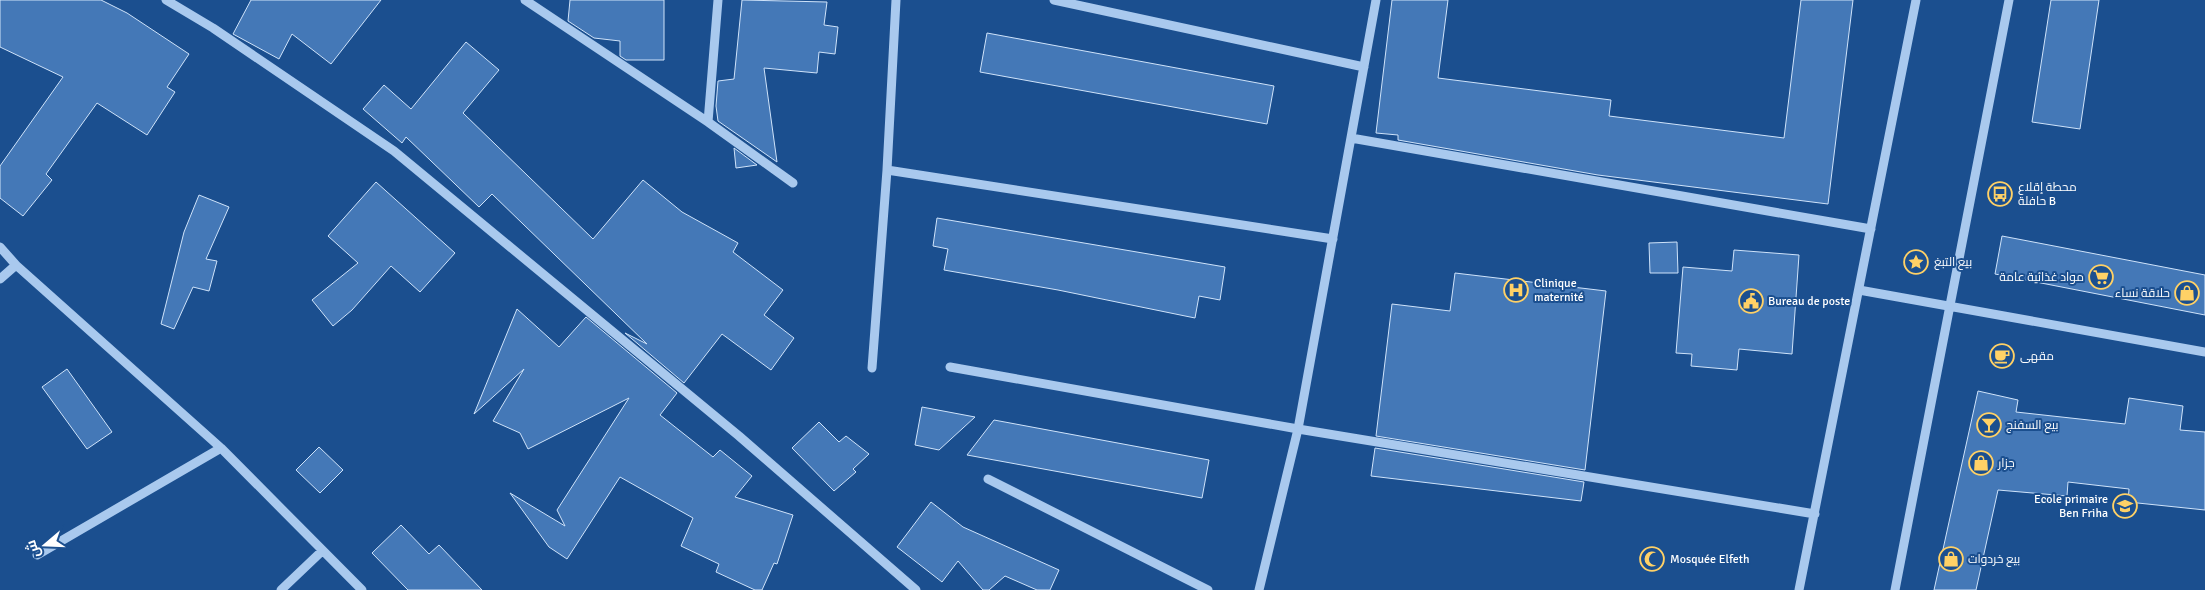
<svg xmlns="http://www.w3.org/2000/svg" width="2205" height="590" viewBox="0 0 2205 590" font-family="Signika,Cairo,sans-serif">
<style>
.building{fill:#4478b7;stroke:#cfe3fa}
.lines{fill:none;stroke-linecap:round;stroke-linejoin:round}
.minor{stroke:#a9c9ee;stroke-width:9}
.labels{text-anchor:middle;dominant-baseline:central;stroke-width:4;stroke-linejoin:round;paint-order:stroke}
.poi-label{font-size:12px;fill:#fff;stroke:#1b4f8f;text-anchor:start}
</style>
<rect width="100%" height="100%" fill="#1b4f8f"/>
<path class="building" d="M 0,0 L 101,0 L 127,13 L 189,54 L 167,87 L 175,92 L 147,135 L 97,103 L 46,174 L 52,180 L 23,216 L 0,198 L 0,166 L 63,77 L 0,47 Z
M 251,0 L 381,0 L 331,64 L 292,34 L 279,59 L 233,34 Z
M 570,0 L 664,0 L 664,60 L 626,60 L 620,56 L 620,41 L 594,38 L 568,21 Z
M 742,0 L 827,2 L 824,25 L 838,27 L 835,54 L 819,52 L 817,73 L 764,68 L 777,162 L 718,121 L 716,106 L 718,81 L 734,79 Z
M 1392,0 L 1448,0 L 1438,78 L 1611,100 L 1609,116 L 1784,138 L 1801,0 L 1853,0 L 1828,204 L 1598,175 L 1398,140 L 1398,135 L 1376,133 Z
M 2051,0 L 2099,0 L 2080,129 L 2032,122 Z
M 987,33 L 1274,86 L 1267,124 L 980,72 Z
M 466,42 L 499,70 L 463,113 L 593,239 L 643,180 L 682,212 L 738,243 L 733,252 L 783,290 L 764,315 L 794,338 L 771,370 L 722,334 L 684,383 L 625,333 L 647,344 L 492,194 L 479,207 L 406,137 L 402,143 L 363,109 L 384,85 L 411,109 Z
M 734,148 L 757,165 L 736,168 Z
M 376,182 L 455,253 L 420,292 L 391,266 L 352,310 L 333,326 L 312,300 L 358,263 L 328,236 Z
M 199,195 L 229,207 L 206,259 L 217,261 L 209,291 L 193,287 L 174,329 L 161,324 L 184,232 Z
M 937,218 L 1225,267 L 1220,300 L 1199,296 L 1195,318 L 1058,290 L 944,270 L 948,249 L 933,246 Z
M 2002,236 L 2205,275 L 2205,315 L 1995,274 Z
M 1677,242 L 1678,273 L 1650,273 L 1649,243 Z
M 1734,250 L 1799,255 L 1792,354 L 1739,349 L 1737,370 L 1691,366 L 1692,354 L 1676,353 L 1683,267 L 1732,271 Z
M 1455,273 L 1606,291 L 1585,470 L 1376,436 L 1392,304 L 1450,311 Z
M 517,309 L 559,347 L 586,317 L 677,393 L 660,415 L 713,457 L 720,450 L 752,476 L 735,497 L 793,515 L 777,564 L 774,563 L 762,590 L 755,590 L 716,572 L 719,564 L 681,546 L 693,518 L 620,477 L 567,559 L 549,547 L 510,493 L 565,526 L 557,510 L 629,398 L 528,449 L 520,433 L 493,421 L 524,369 L 474,414 Z
M 67,369 L 112,432 L 87,449 L 42,387 Z
M 1978,391 L 2018,400 L 2016,412 L 2125,424 L 2129,398 L 2183,406 L 2180,430 L 2205,432 L 2205,510 L 2128,502 L 2129,489 L 2068,482 L 2067,496 L 1998,490 L 1976,590 L 1934,590 Z
M 922,407 L 975,417 L 939,450 L 915,445 Z
M 994,420 L 1209,460 L 1202,498 L 967,455 Z
M 819,422 L 839,442 L 846,436 L 869,454 L 853,469 L 856,472 L 834,491 L 792,448 Z
M 319,447 L 343,470 L 320,493 L 296,470 Z
M 1375,448 L 1584,482 L 1581,501 L 1371,476 Z
M 931,502 L 963,527 L 1059,570 L 1050,590 L 1037,590 L 1005,576 L 989,590 L 983,590 L 958,561 L 942,582 L 897,547 Z
M 401,525 L 429,554 L 439,545 L 482,590 L 408,590 L 372,553 Z"/>
<g class="lines">
<path class="minor" d="M 166,0 L 213,28 L 394,151 L 739,436 L 916,590
M 525,0 L 708,122 L 793,183
M 1054,0 L 1364,67
M 708,122 L 718,0
M 1351,138 L 1871,229
M 887,170 L 1333,239
M 0,247 L 16,265 L 221,448 L 362,590
M 0,279 L 16,265
M 1859,290 L 2205,352
M 950,367 L 1298,429 L 1815,514
M 872,368 L 887,170 L 896,0
M 988,479 L 1208,590
M 37,555 L 221,448
M 281,590 L 322,551
M 1259,590 L 1298,429 L 1376,0
M 1799,590 L 1916,0
M 1895,590 L 2009,0"/>
</g>
<defs>
<g id="bus-ring" transform="scale(1.25)"><circle r="9.5" fill="#1b4f8f" stroke="#ffd166" stroke-width="1.5"/><path d="M-5-6H5V4H4V6H2V4H-2V6H-4V4H-5ZM-3.5-4V0h7V-4ZM-3.5 1.2v1.5H-2V1.2ZM2 1.2v1.5H3.5V1.2Z" fill="#ffd166"/></g>
<g id="sight-ring" transform="scale(1.25)"><circle r="9.5" fill="#1b4f8f" stroke="#ffd166" stroke-width="1.5"/><path d="M0-6L1.8-2.2L6-1.7L2.9 1.2L3.7 5.4L0 3.3L-3.7 5.4L-2.9 1.2L-6-1.7L-1.8-2.2Z" fill="#ffd166"/></g>
<g id="supermarket-ring" transform="scale(1.25)"><circle r="9.5" fill="#1b4f8f" stroke="#ffd166" stroke-width="1.5"/><path d="M-6-5.5h2.5l.6 2H6L4.5 2H-2.5L-4.4-4H-6ZM-1.5 3.2a1.3 1.3 0 1 0 .1 0ZM3 3.2a1.3 1.3 0 1 0 .1 0Z" fill="#ffd166"/></g>
<g id="hospital-ring" transform="scale(1.25)"><circle r="9.5" fill="#1b4f8f" stroke="#ffd166" stroke-width="1.5"/><path d="M-5-5h3v3.5h4V-5h3V5h-3V1.5h-4V5h-3Z" fill="#ffd166"/></g>
<g id="shop-ring" transform="scale(1.25)"><circle r="9.5" fill="#1b4f8f" stroke="#ffd166" stroke-width="1.5"/><path d="M-5-2.5h2.3a2.7 3.5 0 0 1 5.4 0H5L5.5 6h-11ZM-1.5-2.5h3a1.5 2.3 0 0 0-3 0Z" fill="#ffd166"/></g>
<g id="civic-ring" transform="scale(1.25)"><circle r="9.5" fill="#1b4f8f" stroke="#ffd166" stroke-width="1.5"/><path d="M-.6-6.5H3V-4.5H.6V-3L4-1V1h2V6H-6V1h2V-1L-.6-3ZM-1.2 2.5V6h2.4V2.5Z" fill="#ffd166"/></g>
<g id="cafe-ring" transform="scale(1.25)"><circle r="9.5" fill="#1b4f8f" stroke="#ffd166" stroke-width="1.5"/><path d="M-5.5-4.5H6V0H3Q3 3.5 0 3.5H-2.5Q-5.5 3.5-5.5 0ZM3-3.2v2h1.7v-2ZM-6 4.5H4V6H-6Z" fill="#ffd166"/></g>
<g id="bar-ring" transform="scale(1.25)"><circle r="9.5" fill="#1b4f8f" stroke="#ffd166" stroke-width="1.5"/><path d="M-6-5H6L.8 .8V4.5H3.5V6h-7V4.5H-.8V.8Z" fill="#ffd166"/></g>
<g id="school-ring" transform="scale(1.25)"><circle r="9.5" fill="#1b4f8f" stroke="#ffd166" stroke-width="1.5"/><path d="M0-5L7-2L0 1L-7-2ZM-4 1L0 2.5L4 1V4Q0 6-4 4Z" fill="#ffd166"/></g>
<g id="mosque-ring" transform="scale(1.25)"><circle r="9.5" fill="#1b4f8f" stroke="#ffd166" stroke-width="1.5"/><path d="M3.5-4.9A6 6 0 1 0 3.5 4.9A5 5 0 1 1 3.5-4.9Z" fill="#ffd166"/></g>
</defs>
<g fill-rule="evenodd">
<use href="#bus-ring" x="2000" y="194"/>
<use href="#sight-ring" x="1916" y="262"/>
<use href="#supermarket-ring" x="2101" y="277"/>
<use href="#hospital-ring" x="1516" y="290"/>
<use href="#shop-ring" x="2187" y="293"/>
<use href="#civic-ring" x="1751" y="301"/>
<use href="#cafe-ring" x="2002" y="356"/>
<use href="#bar-ring" x="1989" y="425"/>
<use href="#shop-ring" x="1981" y="463"/>
<use href="#school-ring" x="2125" y="506"/>
<use href="#mosque-ring" x="1652" y="559"/>
<use href="#shop-ring" x="1951" y="559"/>
</g>
<g class="labels">
<g class="poi-label">
<text x="2018" y="187">محطة إقلاع<tspan x="2018" dy="14">حافلة B</tspan></text>
<text x="1934" y="262">بيع التبغ</text>
<text x="2084" y="277" text-anchor="end">مواد غذائية عامة</text>
<text x="1534" y="283">Clinique<tspan x="1534" dy="14">maternité</tspan></text>
<text x="2170" y="293" text-anchor="end">حلاقة نساء</text>
<text x="1768" y="301">Bureau de poste</text>
<text x="2020" y="356">مقهى</text>
<text x="2006" y="425">بيع السفنج</text>
<text x="1998" y="463">جزار</text>
<text x="2108" y="499" text-anchor="end">Ecole primaire<tspan x="2108" dy="14">Ben Friha</tspan></text>
<text x="1670" y="559">Mosquée Elfeth</text>
<text x="1968" y="559">بيع خردوات</text>
</g>
</g>
<g transform="translate(45 545) rotate(251)" stroke="#1b4f8f" stroke-width="4" paint-order="stroke">
<path d="M0-4L9 19L0 12L-9 19Z" fill="#ffffff"/>
<text y="-8" font-size="14" font-weight="bold" text-anchor="middle" fill="#ffffff">ش</text>
</g>
</svg>
